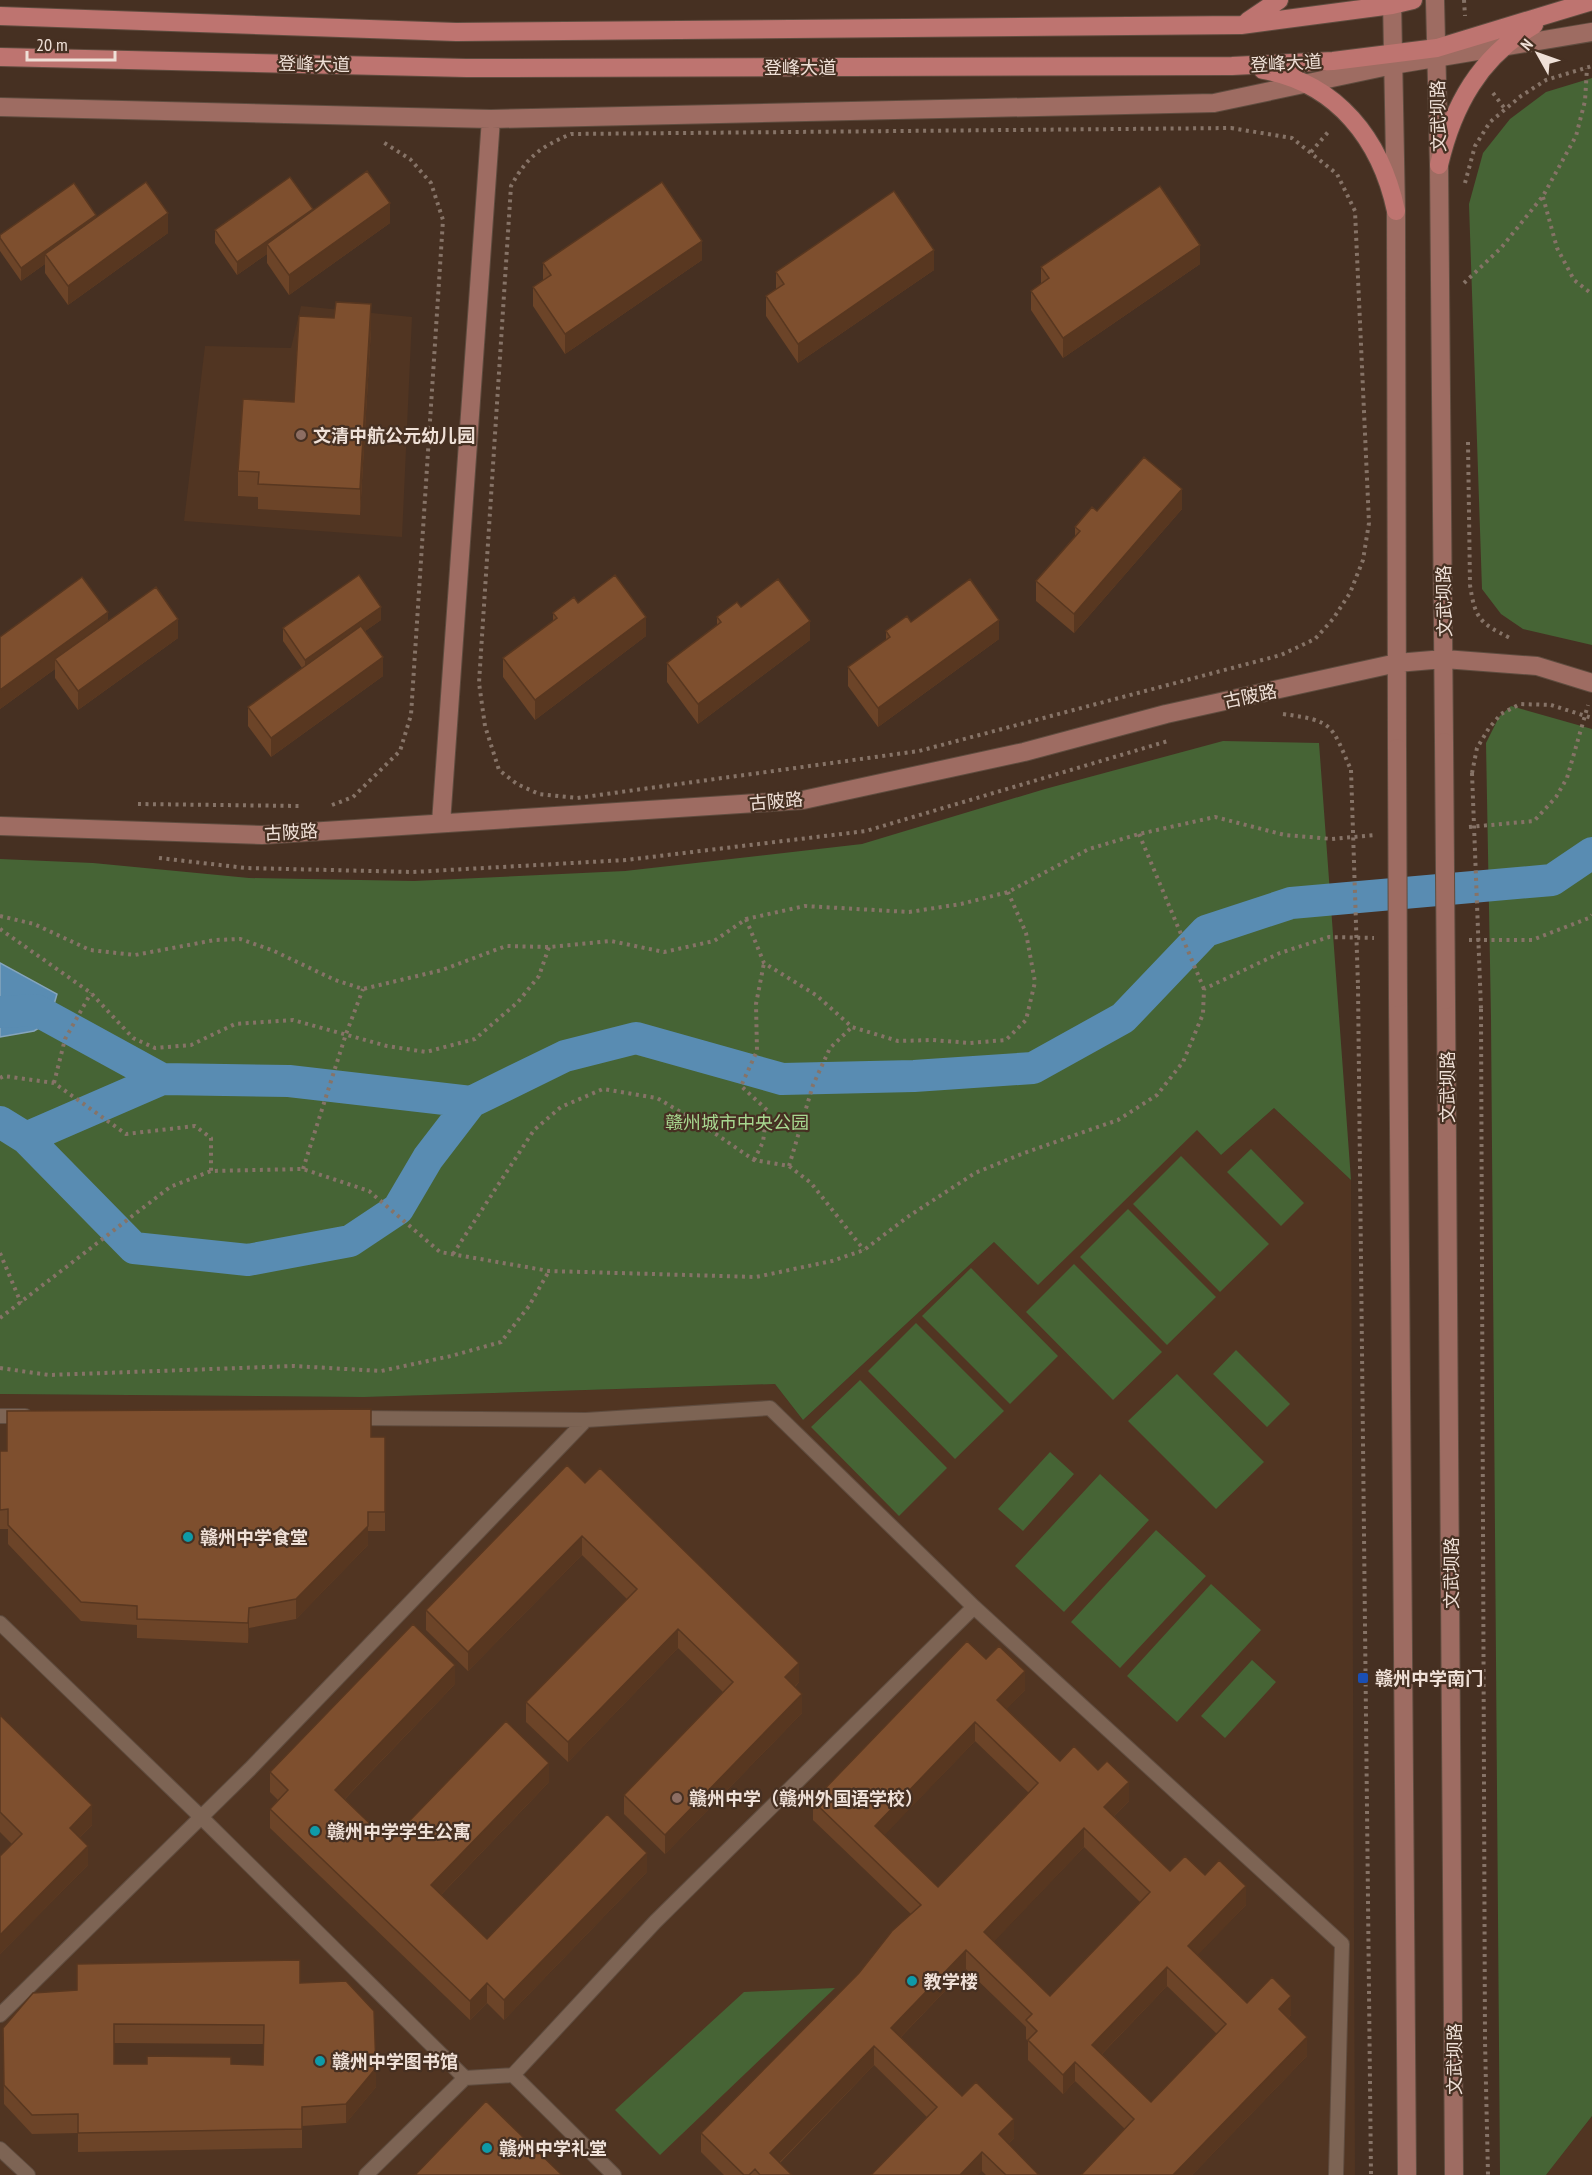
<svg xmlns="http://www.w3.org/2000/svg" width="1592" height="2175" viewBox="0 0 1592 2175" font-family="'PT Sans Narrow','Noto Sans SC',sans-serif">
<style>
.built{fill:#513522}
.green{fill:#466435}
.water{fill:#598cb2;stroke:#86a5bd;stroke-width:1.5}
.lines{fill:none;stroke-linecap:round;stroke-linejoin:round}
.canal{stroke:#598cb2;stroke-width:32}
.lane-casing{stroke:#5f4c3f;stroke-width:16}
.secondary-casing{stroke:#5f4c3f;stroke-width:20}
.primary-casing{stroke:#5f4c3f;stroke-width:20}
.path{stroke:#867367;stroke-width:4;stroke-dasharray:3 4.5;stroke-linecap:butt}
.lane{stroke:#7d6454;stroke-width:14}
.secondary{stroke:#9e6c62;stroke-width:18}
.primary{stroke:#be7470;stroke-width:18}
.secondary-bridge-casing{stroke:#5f4c3f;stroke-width:20;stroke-linecap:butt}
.path-bridge{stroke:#867367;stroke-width:4;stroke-dasharray:3 4.5;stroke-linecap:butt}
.secondary-bridge{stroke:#9e6c62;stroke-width:18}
.wall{fill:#6c4428;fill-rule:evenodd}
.shaded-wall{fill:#583720}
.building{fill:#7e4f2e;stroke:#583720;stroke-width:1.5;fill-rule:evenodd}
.education-dot{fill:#8d6e63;stroke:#463022;stroke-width:2}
.culture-dot{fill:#0f9aa8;stroke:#463022;stroke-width:2}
.transit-dot{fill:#1a4fb4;stroke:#463022;stroke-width:2}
.labels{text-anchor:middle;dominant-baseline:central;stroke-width:4.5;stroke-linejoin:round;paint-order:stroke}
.street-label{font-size:18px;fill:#efe0d7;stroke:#463022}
.poi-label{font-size:18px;font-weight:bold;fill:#efe0d7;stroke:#463022;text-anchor:start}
.park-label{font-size:18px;fill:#a8d890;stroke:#463022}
</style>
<rect width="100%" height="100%" fill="#463022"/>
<path class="built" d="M 301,306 L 412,317 L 402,537 L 184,521 L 205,346 L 291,348 Z
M 1274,1108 L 1351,1180 L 1355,2175 L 0,2175 L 0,1394 L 364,1397 L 775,1384 L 803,1420 L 994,1242 L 1038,1284 L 1197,1129 L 1221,1155 Z
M 1592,2116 L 1592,2175 L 1546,2175 Z"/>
<path class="green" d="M 1592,78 L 1592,645 L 1523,629 L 1501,614 L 1482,589 L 1469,204 L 1483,153 L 1510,119 L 1546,92 Z
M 1511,706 L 1592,729 L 1592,2116 L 1546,2175 L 1500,2175 L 1491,1018 L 1486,743 L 1499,717 Z
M 1223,741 L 1319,743 L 1351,1180 L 1274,1108 L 1221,1155 L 1197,1130 L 1038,1285 L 994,1242 L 803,1420 L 775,1384 L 364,1397 L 0,1394 L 0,859 L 93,863 L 249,878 L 414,881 L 625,871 L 862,844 L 1045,789 Z
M 1251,1149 L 1304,1203 L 1281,1226 L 1227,1172 Z
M 1181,1156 L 1269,1244 L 1220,1292 L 1133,1204 Z
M 1128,1209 L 1216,1297 L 1167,1345 L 1080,1257 Z
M 1074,1264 L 1162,1352 L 1113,1400 L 1026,1312 Z
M 971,1268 L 1058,1356 L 1010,1404 L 922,1316 Z
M 916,1323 L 1004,1411 L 955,1459 L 868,1371 Z
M 1236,1350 L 1290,1404 L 1267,1427 L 1213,1374 Z
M 1177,1374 L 1264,1462 L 1216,1509 L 1128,1421 Z
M 860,1380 L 947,1468 L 899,1516 L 811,1427 Z
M 1050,1452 L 1074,1474 L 1023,1531 L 998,1509 Z
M 1100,1474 L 1149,1520 L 1064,1612 L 1015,1566 Z
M 1156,1530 L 1206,1576 L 1120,1668 L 1071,1622 Z
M 1211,1584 L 1261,1630 L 1177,1722 L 1127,1676 Z
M 1252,1660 L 1276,1682 L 1225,1738 L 1201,1716 Z
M 835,1988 L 660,2155 L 615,2110 L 744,1992 Z"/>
<path class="water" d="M 0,963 L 57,994 L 49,1022 L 34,1031 L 0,1037 Z"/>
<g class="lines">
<path class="canal" d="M 0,1012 L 36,1010 L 162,1079
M 0,1122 L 26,1138 L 134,1248 L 248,1260 L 350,1241 L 398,1209 L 428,1158 L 471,1102 L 565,1056 L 636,1038 L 782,1079 L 914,1076 L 1033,1068 L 1123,1018 L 1206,931 L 1291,903 L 1552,880 L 1592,853
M 26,1138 L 162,1079 L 289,1081 L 471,1102"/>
<g class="lane-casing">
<path id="lane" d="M 0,1416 L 25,1416
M 353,1418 L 586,1420 L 770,1408 L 974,1607 L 1342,1944 L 1336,2175
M 0,1623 L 201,1817 L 465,2078 L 513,2075 L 655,1922 L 974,1607
M 0,2015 L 250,1769 L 586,1420
M 513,2075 L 614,2175
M 0,2149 L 28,2175
M 366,2175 L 465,2078"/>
</g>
<g class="secondary-casing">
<path id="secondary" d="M 1392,0 L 1396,211 L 1397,748
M 1435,0 L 1439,165 L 1444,742
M 0,107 L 491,119 L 1214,103 L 1393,65 L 1592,32
M 441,823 L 491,119
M 0,826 L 262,835 L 803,800 L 1024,752 L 1166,714 L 1397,663 L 1444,659 L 1537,666 L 1592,683
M 1398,998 L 1407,2175
M 1446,1000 L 1454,2175"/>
</g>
<g class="primary-casing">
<path id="primary" d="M 0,16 L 456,32 L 1241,25 L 1392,5 L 1413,0
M 1248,21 L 1279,0
M 0,57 L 466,68 L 1232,66 L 1333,61 L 1437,48 L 1592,1
M 1263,70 C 1337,83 1381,140 1396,211
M 1439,165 C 1453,105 1480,57 1534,25"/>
</g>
<path class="path" d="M 1464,0 L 1465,16
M 1493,93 L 1505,109
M 1231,128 L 1292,138 L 1337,174 L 1355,211 L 1369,523 L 1363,560 L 1350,593 L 1333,619 L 1315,639 L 1281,655 L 919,751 L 577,798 L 539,794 L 517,784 L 499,770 L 485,726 L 479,683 L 511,186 C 527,157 540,147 571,134 Z
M 1311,152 L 1329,131
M 1465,183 L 1475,146 L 1490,122 L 1521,96 L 1546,80 L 1592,66
M 1543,197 L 1557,248 L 1574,280 L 1592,294
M 1464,283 L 1501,248 L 1543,196 L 1576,136 L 1585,101 L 1587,68
M 1468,442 L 1470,585 C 1475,619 1480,623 1510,638
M 1283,714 C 1334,721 1331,724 1351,770
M 1472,773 L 1477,748 L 1489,728 L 1501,714 L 1520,704 L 1551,705
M 138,804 L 301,806
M 332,805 L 353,797 L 400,751 L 411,715 L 443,220 L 431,183 L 410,159 L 383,142
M 1469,827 L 1534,821 L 1556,797 L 1567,778 L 1588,705
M 1139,834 L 1204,989
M 159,858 L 246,868 L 413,872 L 626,860 L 866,831 L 1168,741
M 0,916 L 34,924 L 90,950 L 135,955 L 215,940 L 240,939 L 274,951 L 335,980 L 363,989 L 442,970 L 506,946 L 549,947 L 611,941 L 664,952 L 714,941 L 746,919 L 805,906 L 909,912 L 961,904 L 1008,892 L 1089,849 L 1139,834 L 1215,817 L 1285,835 L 1332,839 L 1375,835
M 746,919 L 764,963 L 816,995 L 852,1027 L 898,1041 L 932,1040 L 970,1043 L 1006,1040 L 1026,1020 L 1035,982 L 1026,933 L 1008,892
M 0,929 L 91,993 L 133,1038 L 155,1048 L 191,1045 L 235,1024 L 293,1020 L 387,1046 L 426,1052 L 475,1039 L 518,1002 L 539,976 L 549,947
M 1469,940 L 1532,940 L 1589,918 L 1592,915
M 1358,986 L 1371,2175
M 1481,1009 L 1485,2041 L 1488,2175
M 0,1078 L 4,1076 L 54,1083 L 126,1134 L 195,1126 L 211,1138 L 211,1171
M 54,1083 L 65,1039 L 91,993
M 754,1160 L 763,1142 L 767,1110 L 741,1086 L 757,1051 L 756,1004 L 764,963
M 789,1166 L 813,1085 L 830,1048 L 852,1027
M 303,1169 L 346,1034 L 363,989
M 0,1253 L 21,1303
M 453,1254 L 534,1130 L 561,1107 L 603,1089 L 657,1098 L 701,1124 L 754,1160 L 789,1166 L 811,1183 L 864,1250
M 0,1318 L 170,1187 L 211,1171 L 303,1169 L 369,1191 L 440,1252 L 549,1271 L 756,1277 L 832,1261 L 864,1250 L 909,1216 L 975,1173 L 1024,1153 L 1118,1120 L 1157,1095 L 1183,1062 L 1203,1014 L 1204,989 L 1280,953 L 1329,937 L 1374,938
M 0,1368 L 49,1375 L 294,1366 L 381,1371 L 451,1356 L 501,1342 L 529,1306 L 549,1271"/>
<use href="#lane" class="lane"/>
<use href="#secondary" class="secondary"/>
<use href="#primary" class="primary"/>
<g class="secondary-bridge-casing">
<path id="secondary-bridge" d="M 1444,742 L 1446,1000
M 1397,748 L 1398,998"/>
</g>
<path class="path-bridge" d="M 1551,705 L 1592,718
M 1351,770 L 1358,986
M 1472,773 L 1481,1009"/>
<use href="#secondary-bridge" class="secondary-bridge"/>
</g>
<path class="wall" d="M 313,210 L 390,223 L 289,295 L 267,263 L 267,254 L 237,275 L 215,243 L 215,230 Z
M 96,217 L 168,233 L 68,305 L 45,273 L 45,264 L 21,281 L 0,251 L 0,235 Z
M 702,260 L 565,354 L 533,306 L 533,287 L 543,280 L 543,263 Z
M 1200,264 L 1063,358 L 1031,310 L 1031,291 L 1041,284 L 1041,267 Z
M 934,270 L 798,363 L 766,316 L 766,296 L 776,289 L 776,272 Z
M 371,329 L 360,515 L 258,509 L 258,497 L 238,496 L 238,471 L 294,402 Z
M 1182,509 L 1074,633 L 1036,601 L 1036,581 L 1075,537 L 1075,527 L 1097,511 Z
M 578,603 L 646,636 L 535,720 L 503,677 L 503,658 L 553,621 L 553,613 Z
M 741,607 L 810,640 L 698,724 L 667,682 L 667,663 L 717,625 L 717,617 Z
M 381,620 L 365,631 L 383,676 L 271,757 L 248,726 L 248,707 L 302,668 L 283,641 L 283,628 Z
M 108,621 L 178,638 L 78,710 L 55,678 L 55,669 L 0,709 L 0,637 Z
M 911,622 L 999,639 L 878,727 L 848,686 L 848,667 L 886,640 L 886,631 Z
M 371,1437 L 385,1437 L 385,1531 L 368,1531 L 368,1545 L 296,1619 L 249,1628 L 248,1643 L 137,1638 L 137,1625 L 81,1621 L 8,1544 L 8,1529 L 0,1529 L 0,1451 Z
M 585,1483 L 799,1682 L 795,1687 L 802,1713 L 665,1854 L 624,1814 L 624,1795 L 723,1692 L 678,1648 L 568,1762 L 526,1722 L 526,1702 L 627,1599 L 582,1555 L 468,1671 L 426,1630 L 426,1610 Z
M 986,1659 L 1025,1690 L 1006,1709 L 1060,1761 L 1129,1801 L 1114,1816 L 1170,1871 L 1205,1875 L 1246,1905 L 1197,1955 L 1247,2003 L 1291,2015 L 1288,2019 L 1307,2056 L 1192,2175 L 1081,2175 L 1125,2129 L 1075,2081 L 1063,2094 L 1028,2060 L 1028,2041 L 1026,2039 L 1026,2027 L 966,1969 L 901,2037 L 962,2096 L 1014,2138 L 1008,2144 L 1039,2175 L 986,2175 L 874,2065 L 780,2163 L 792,2175 L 724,2175 L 701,2152 L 701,2133 L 859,1973 L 911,1914 L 813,1820 L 813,1801 ZM 975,1741 L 1029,1793 L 938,1887 L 884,1835 ZM 1084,1847 L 1140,1902 L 1050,1996 L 993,1942 ZM 1167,1986 L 1217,2034 L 1151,2102 L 1102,2054 Z
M 455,1684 L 345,1799 L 389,1842 L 549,1782 L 441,1895 L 487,1939 L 647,1872 L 504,2020 L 487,2003 L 470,2020 L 270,1828 L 270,1809 L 278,1800 L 270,1792 L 270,1772 Z
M 0,1715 L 92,1825 L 79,1838 L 88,1865 L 0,1954 L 0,1856 L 12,1844 L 0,1832 Z
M 300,1983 L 376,2087 L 346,2123 L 302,2126 L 302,2148 L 78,2152 L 78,2133 L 32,2134 L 4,2104 L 3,2028 ZM 114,2043 L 264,2044 L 263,2065 L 114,2064 Z"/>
<path class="shaded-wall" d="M 390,203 L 390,223 L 289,295 L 289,275 Z
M 313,209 L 313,222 L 267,244 L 267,254 L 237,275 L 237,262 Z
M 168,213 L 168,233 L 68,305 L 68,286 Z
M 96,215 L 96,228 L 45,254 L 45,264 L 21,281 L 21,268 Z
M 702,241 L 702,260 L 565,354 L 565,334 Z
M 1200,245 L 1200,264 L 1063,358 L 1063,338 Z
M 934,250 L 934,270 L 798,363 L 798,344 Z
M 371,304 L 371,329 L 360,515 L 360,489 Z
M 1182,489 L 1182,509 L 1074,633 L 1074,614 Z
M 381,607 L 381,620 L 305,673 L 305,660 Z
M 108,612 L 108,631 L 55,659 L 55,669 L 0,709 L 0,690 Z
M 646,617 L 646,636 L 535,720 L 535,700 Z
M 178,619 L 178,638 L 78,710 L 78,691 Z
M 999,620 L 999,639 L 878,727 L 878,708 Z
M 810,621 L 810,640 L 698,724 L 698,704 Z
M 383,657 L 383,676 L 271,757 L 271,738 Z
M 368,1526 L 368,1545 L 296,1619 L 296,1599 Z
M 582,1536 L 582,1555 L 468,1671 L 468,1652 Z
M 249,1608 L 249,1628 L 248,1643 L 248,1623 Z
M 678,1629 L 678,1648 L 568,1762 L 568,1742 Z
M 799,1663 L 799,1682 L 785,1696 L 785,1677 Z
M 455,1665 L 455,1684 L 335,1809 L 335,1790 Z
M 1025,1671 L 1025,1690 L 997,1719 L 997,1700 Z
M 802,1694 L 802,1713 L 665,1854 L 665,1835 Z
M 975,1722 L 975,1741 L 875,1845 L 875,1826 Z
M 549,1763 L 549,1782 L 431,1905 L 431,1885 Z
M 1129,1782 L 1129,1801 L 1104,1826 L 1104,1807 Z
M 92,1805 L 92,1825 L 70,1847 L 70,1828 Z
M 1084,1828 L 1084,1847 L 984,1952 L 984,1932 Z
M 88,1846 L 88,1865 L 0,1954 L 0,1935 Z
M 647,1853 L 647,1872 L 504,2020 L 504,2000 Z
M 1246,1886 L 1246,1905 L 1188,1965 L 1188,1946 Z
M 966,1950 L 966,1969 L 891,2047 L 891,2028 Z
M 1167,1967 L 1167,1986 L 1092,2064 L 1092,2045 Z
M 487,1983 L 487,2003 L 470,2020 L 470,2001 Z
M 1291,1996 L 1291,2015 L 1279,2029 L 1279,2009 Z
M 1307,2037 L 1307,2056 L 1192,2175 L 1173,2175 Z
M 874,2046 L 874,2065 L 770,2172 L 770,2153 Z
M 1075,2062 L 1075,2081 L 1063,2094 L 1063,2075 Z
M 376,2068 L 376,2087 L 346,2123 L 346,2104 Z
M 1014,2119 L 1014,2138 L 999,2153 L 999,2134 Z
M 982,2152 L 982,2171 L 978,2175 L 960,2175 Z"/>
<path class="building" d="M 367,171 L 390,203 L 289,275 L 267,244 Z
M 290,177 L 313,209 L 237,262 L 215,230 Z
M 146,182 L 168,213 L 68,286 L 45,254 Z
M 662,182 L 702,241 L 565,334 L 533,287 L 551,275 L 543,263 Z
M 74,183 L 96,215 L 21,268 L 0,238 L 0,235 Z
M 1160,186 L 1200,245 L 1063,338 L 1031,291 L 1049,278 L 1041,267 Z
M 894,191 L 934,250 L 798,344 L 766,296 L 784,284 L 776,272 Z
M 336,302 L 371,304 L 360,489 L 258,484 L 259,472 L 238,471 L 243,399 L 294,402 L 299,316 L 334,318 Z
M 1144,457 L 1182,489 L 1074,614 L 1036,581 L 1080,531 L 1075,527 L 1092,507 L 1097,511 Z
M 359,575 L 381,607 L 305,660 L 283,628 Z
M 615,575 L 646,617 L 535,700 L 503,658 L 557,618 L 553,613 L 574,597 L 578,603 Z
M 82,577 L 108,612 L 0,690 L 0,637 Z
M 778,579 L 810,621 L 698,704 L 667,663 L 721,622 L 717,617 L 737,602 L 741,607 Z
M 970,579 L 999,620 L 878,708 L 848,667 L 890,637 L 886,631 L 907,616 L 911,622 Z
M 156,587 L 178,619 L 78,691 L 55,659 Z
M 361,626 L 383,657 L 271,738 L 248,707 Z
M 371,1409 L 371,1437 L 385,1437 L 385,1512 L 368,1512 L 368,1526 L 296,1599 L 249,1608 L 248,1623 L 137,1619 L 137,1606 L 81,1602 L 8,1525 L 8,1509 L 0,1510 L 0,1451 L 7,1451 L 7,1411 Z
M 567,1465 L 585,1483 L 600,1468 L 799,1663 L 785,1677 L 802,1694 L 665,1835 L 624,1795 L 733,1682 L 678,1629 L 568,1742 L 526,1702 L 637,1589 L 582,1536 L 468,1652 L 426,1610 Z
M 413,1624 L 455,1665 L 335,1790 L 389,1842 L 506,1721 L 549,1763 L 431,1885 L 487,1939 L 607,1814 L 647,1853 L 504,2000 L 487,1983 L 470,2001 L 270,1809 L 288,1790 L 270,1772 Z
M 967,1641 L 986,1659 L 999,1646 L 1025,1671 L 997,1700 L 1060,1761 L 1074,1746 L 1098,1770 L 1107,1761 L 1129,1782 L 1104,1807 L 1170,1871 L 1185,1856 L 1205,1875 L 1219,1860 L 1246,1886 L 1188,1946 L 1247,2003 L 1272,1977 L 1291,1996 L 1279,2009 L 1307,2037 L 1173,2175 L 1081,2175 L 1134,2119 L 1075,2062 L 1063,2075 L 1028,2040 L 1037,2031 L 1026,2020 L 1032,2014 L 966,1950 L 891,2028 L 962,2096 L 976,2082 L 1014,2119 L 999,2134 L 1039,2175 L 1006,2175 L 982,2152 L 960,2175 L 871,2175 L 937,2107 L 874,2046 L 770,2153 L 792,2175 L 760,2175 L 755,2169 L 749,2175 L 744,2175 L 701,2133 L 859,1973 L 892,1931 L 921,1905 L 813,1801 ZM 975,1722 L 1038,1783 L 938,1887 L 875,1826 ZM 1084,1828 L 1150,1892 L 1050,1996 L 984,1932 ZM 1167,1967 L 1226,2024 L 1151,2102 L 1092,2045 Z
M 0,1715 L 92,1805 L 70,1828 L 88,1846 L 0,1935 L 0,1856 L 22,1834 L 0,1812 Z
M 300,1960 L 300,1983 L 346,1981 L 374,2011 L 376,2068 L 346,2104 L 302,2107 L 302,2129 L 78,2133 L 78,2114 L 32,2115 L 4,2085 L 3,2028 L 33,1993 L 77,1990 L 77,1964 ZM 114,2024 L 264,2025 L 263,2065 L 231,2064 L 231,2057 L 147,2056 L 147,2064 L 114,2064 Z
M 486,2101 L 562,2175 L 415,2175 Z"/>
<g class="education-dot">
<circle cx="301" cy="435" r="6"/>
<circle cx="677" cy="1798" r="6"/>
</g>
<g class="culture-dot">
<circle cx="188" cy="1537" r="6"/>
<circle cx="315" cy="1831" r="6"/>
<circle cx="912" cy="1981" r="6"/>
<circle cx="320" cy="2061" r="6"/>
<circle cx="487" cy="2148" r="6"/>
</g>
<rect class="transit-dot" x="1357" y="1672" width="12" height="12" rx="3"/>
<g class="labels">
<g class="street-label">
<text transform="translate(1286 63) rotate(-3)">登峰大道</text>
<text transform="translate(314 64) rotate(1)">登峰大道</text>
<text x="800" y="67">登峰大道</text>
<text transform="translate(1438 116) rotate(-91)">文武坝路</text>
<text transform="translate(1444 601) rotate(-91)">文武坝路</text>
<text transform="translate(1250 696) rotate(-12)">古陂路</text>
<text transform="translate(776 801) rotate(-5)">古陂路</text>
<text transform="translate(291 832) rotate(-3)">古陂路</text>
<text transform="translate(1447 1087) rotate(-90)">文武坝路</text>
<text transform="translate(1451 1573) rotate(-90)">文武坝路</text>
<text transform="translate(1454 2059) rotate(-90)">文武坝路</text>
</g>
<g class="poi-label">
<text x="313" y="435">文清中航公元幼儿园</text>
<text x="200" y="1537">赣州中学食堂</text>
<text x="1375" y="1678">赣州中学南门</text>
<text x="689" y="1798">赣州中学（赣州外国语学校）</text>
<text x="327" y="1831">赣州中学学生公寓</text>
<text x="924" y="1981">教学楼</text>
<text x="332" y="2061">赣州中学图书馆</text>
<text x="499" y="2148">赣州中学礼堂</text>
</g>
<g class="park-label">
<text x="737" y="1122">赣州城市中央公园</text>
</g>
</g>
<g transform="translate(1538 54) rotate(310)" stroke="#463022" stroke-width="4.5" paint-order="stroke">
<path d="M0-4.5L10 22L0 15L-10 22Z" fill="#efe0d7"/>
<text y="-9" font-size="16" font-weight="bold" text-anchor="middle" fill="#efe0d7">N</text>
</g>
<path d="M27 51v9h88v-9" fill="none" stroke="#efe0d7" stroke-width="3"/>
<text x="36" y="51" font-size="18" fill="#efe0d7" stroke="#463022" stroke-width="4.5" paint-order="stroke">20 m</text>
</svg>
